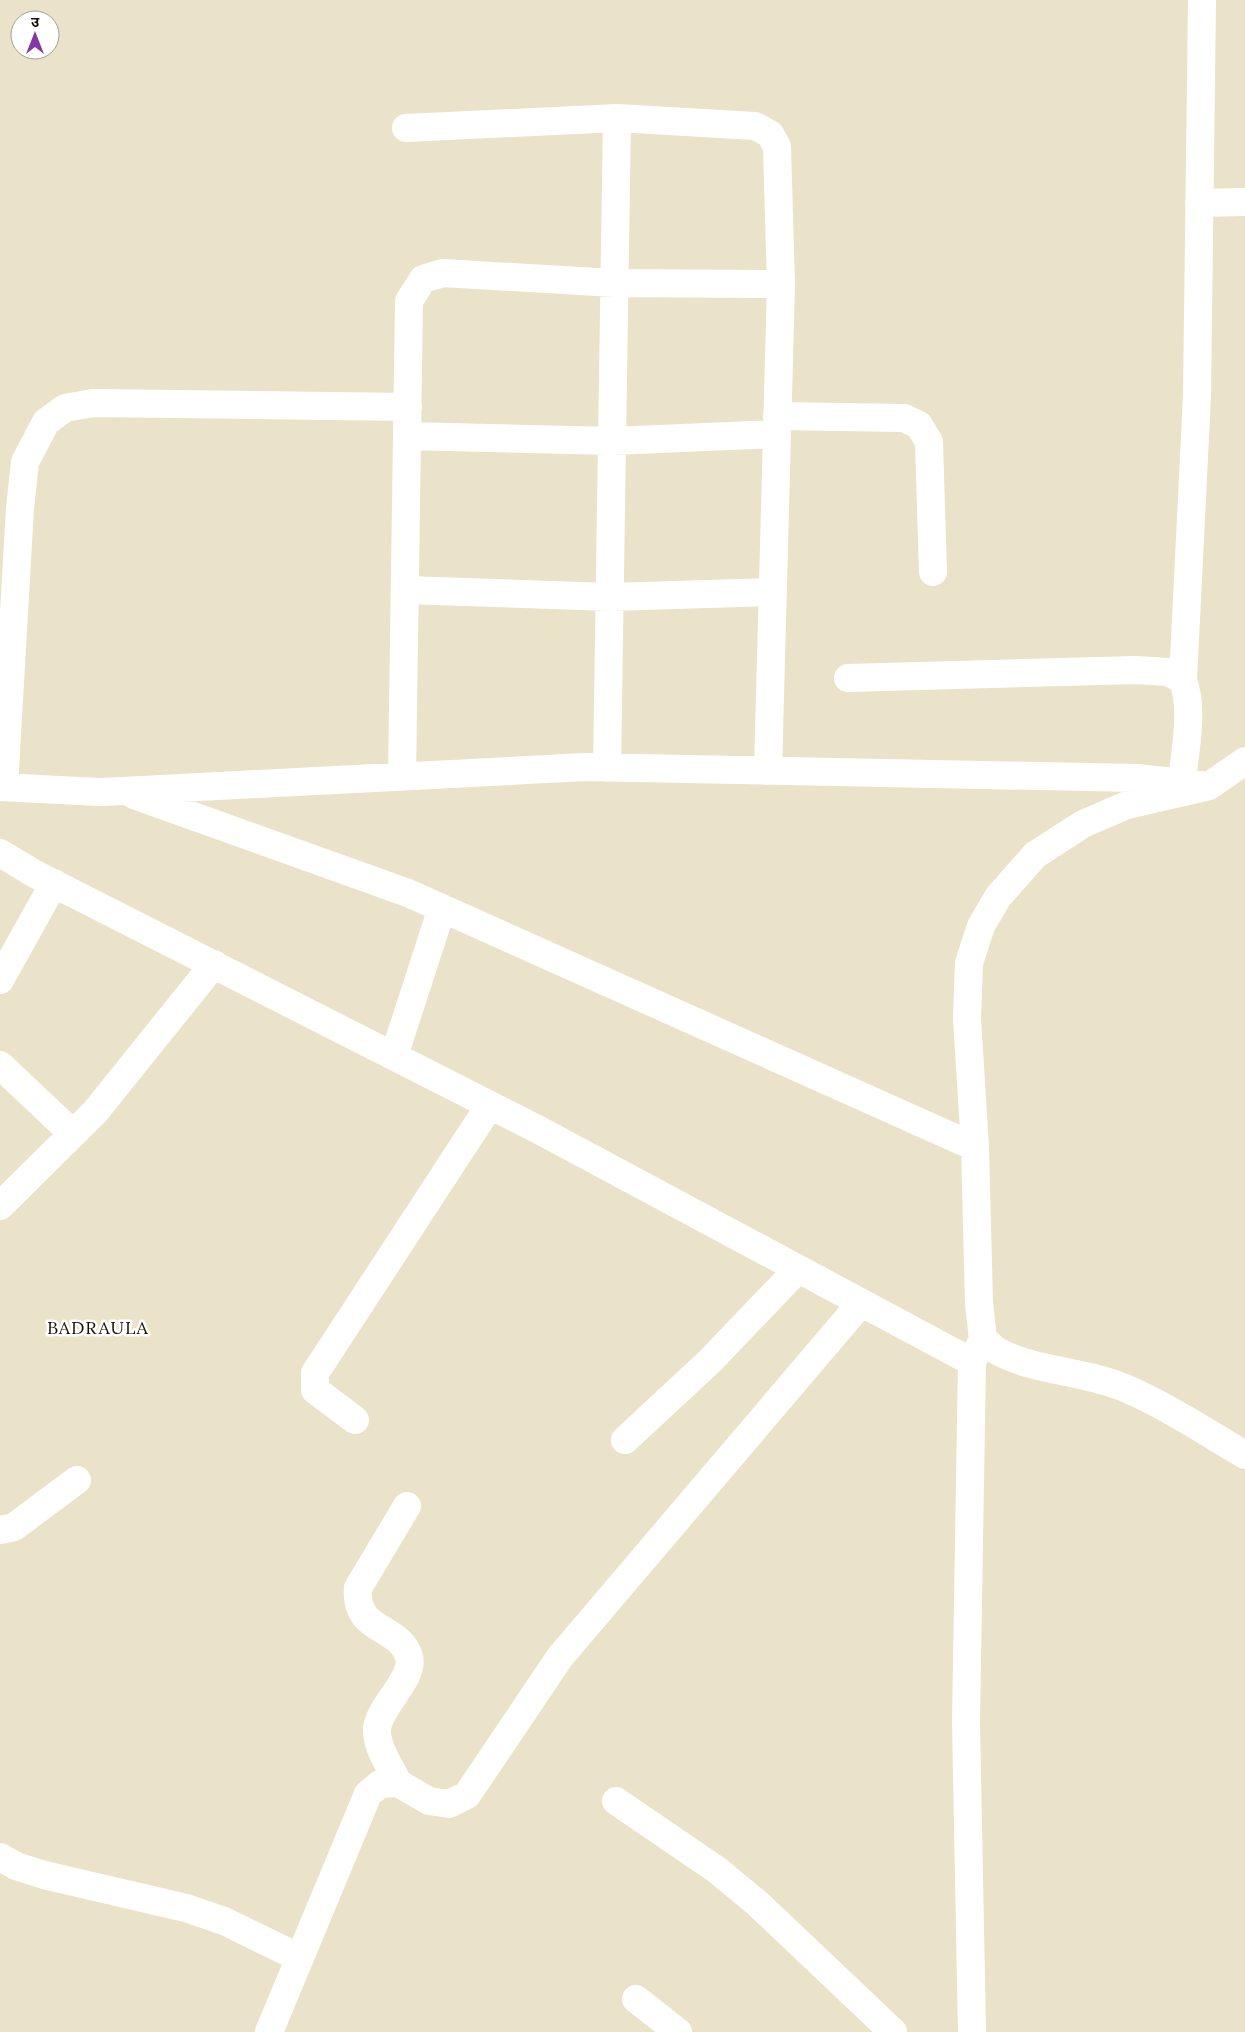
<svg xmlns="http://www.w3.org/2000/svg" width="1245" height="2032" viewBox="0 0 1245 2032" font-family="Lora,'Noto Sans Devanagari',serif">
<style>
.lines{fill:none;stroke-linecap:round;stroke-linejoin:round}
.street{stroke:#fff;stroke-width:28}
.labels{text-anchor:middle;dominant-baseline:central;stroke-width:5;stroke-linejoin:round;paint-order:stroke}
.quarter-label{font-size:18px;letter-spacing:1px;fill:#141108;stroke:#fff}
</style>
<rect width="100%" height="100%" fill="#ebe3c9"/>
<g class="lines">
<path class="street" d="M 406,128 L 617,118 L 755,126 L 770,134 L 777,147 L 781,284 L 768,771
M 1199,203 L 1245,202
M 777,416 L 904,418 L 919,425 L 929,442 L 933,572
M 407,436 L 612,441 L 777,434
M 405,590 L 610,597 L 773,592
M 848,678 L 1136,670 L 1168,672 L 1183,680 C 1194,711 1185,749 1182,782
M 1183,680 L 1197,396 L 1202,0
M 1245,761 L 1209,786 L 1127,805 L 1083,824 L 1035,855 L 998,897 L 981,926 L 969,963 L 967,1018 L 975,1147 L 979,1303 L 983,1339 C 988,1343 994,1350 1001,1353 C 1039,1372 1086,1371 1125,1388 C 1167,1406 1206,1432 1245,1455
M 607,768 L 617,118
M 402,777 L 409,301 L 423,279 L 443,273 L 614,283 L 781,284
M 0,787 L 99,792 L 123,791 L 585,767 L 1137,778 L 1209,786
M 4,787 L 20,508 L 25,462 L 46,422 L 65,408 L 93,403 L 408,407
M 134,795 L 408,893 L 975,1147
M 0,853 L 35,874 L 539,1130 L 972,1362
M 0,980 L 54,883
M 394,1056 L 442,908
M 0,1065 L 73,1134
M 0,1206 L 95,1112 L 214,964
M 355,1420 L 315,1390 L 315,1373 L 490,1105
M 625,1440 L 710,1361 L 798,1269
M 0,1530 L 14,1527 L 77,1480
M 398,1783 C 391,1768 376,1747 377,1729 C 379,1706 415,1678 409,1657 C 400,1625 354,1633 358,1588 L 407,1506
M 616,1801 L 717,1870 L 757,1903 L 893,2032
M 0,1857 L 16,1866 L 44,1875 L 186,1908 L 224,1921 L 300,1958
M 636,1999 L 678,2032
M 269,2032 L 368,1794 L 380,1784 L 398,1783 L 429,1801 L 449,1804 L 467,1795 L 560,1657 L 861,1303
M 972,2032 L 966,1722 L 972,1362 L 979,1347"/>
</g>
<g class="labels">
<g class="quarter-label">
<text x="98" y="1327">BADRAULA</text>
</g>
</g>
<g transform="translate(35 35)"><circle r="24" fill="#ffffff" stroke="#a1a09c"/>
<path d="M0-4L9 19L0 12L-9 19Z" fill="#8536a7"/>
<text y="-8" font-size="14" font-weight="bold" text-anchor="middle" fill="#141108">उ</text>
</g>
</svg>
